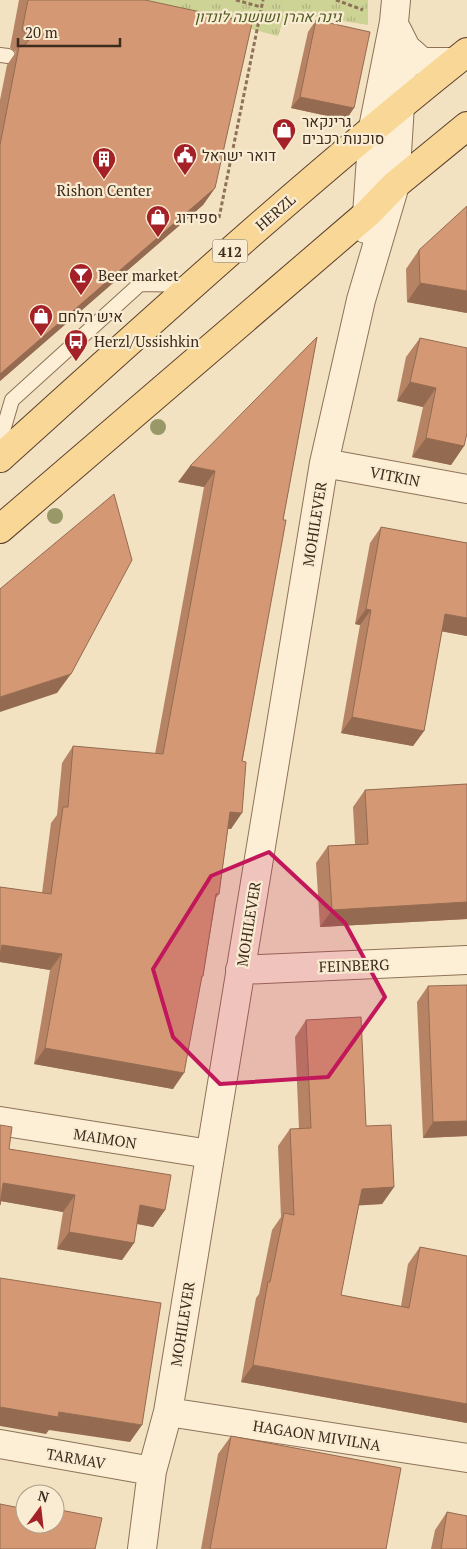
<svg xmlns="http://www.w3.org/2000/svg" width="467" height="1549" viewBox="0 0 467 1549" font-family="'PT Serif',Heebo,serif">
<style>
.park{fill:url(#park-tufts)}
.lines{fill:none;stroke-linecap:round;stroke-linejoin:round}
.lane-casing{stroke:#8e7257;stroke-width:16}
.street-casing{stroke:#8e7257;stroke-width:30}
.primary-casing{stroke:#5c402c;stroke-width:30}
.path{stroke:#8e7257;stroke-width:3;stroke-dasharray:4 2.5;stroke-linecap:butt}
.lane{stroke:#fcefd6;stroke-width:14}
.street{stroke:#fcefd6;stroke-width:28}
.primary{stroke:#f9d797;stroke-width:28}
.tree{fill:#989869}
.wall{fill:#b68464}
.shaded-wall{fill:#946b51}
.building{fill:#d49974;stroke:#946b51}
.marked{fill:#c2185b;fill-opacity:0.2;stroke:#c2185b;stroke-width:4;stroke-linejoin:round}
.labels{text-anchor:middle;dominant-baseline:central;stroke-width:4.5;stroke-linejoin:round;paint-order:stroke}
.shield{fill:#f9ecd2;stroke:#756553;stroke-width:1}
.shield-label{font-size:14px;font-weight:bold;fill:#3d2b1d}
.park-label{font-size:15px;font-style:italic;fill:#4f5b21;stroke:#f9ecd2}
.poi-label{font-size:15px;fill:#3d2b1d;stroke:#f9ecd2;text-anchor:start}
.street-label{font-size:15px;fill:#3d2b1d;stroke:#f9ecd2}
</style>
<defs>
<pattern id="park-tufts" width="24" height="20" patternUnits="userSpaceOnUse" patternTransform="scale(1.25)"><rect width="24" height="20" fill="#cdd295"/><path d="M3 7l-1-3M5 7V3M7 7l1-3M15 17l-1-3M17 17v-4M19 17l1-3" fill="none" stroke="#b1b480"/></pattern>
</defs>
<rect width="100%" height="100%" fill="#f2e2c2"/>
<path class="park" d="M 142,0 L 368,0 L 368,25 L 286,12 L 278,36 Z"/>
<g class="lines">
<g class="lane-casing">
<path id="lane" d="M 0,55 L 8,56
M 0,441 L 12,400 L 140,284 L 190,285"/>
</g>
<g class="street-casing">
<path id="street" d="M 397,30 L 406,48 L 422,62 L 454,62
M 366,229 L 373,128 L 394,22 L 396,0
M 324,463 L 467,489
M 240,970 L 467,960
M 0,1121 L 210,1154
M 168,1412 L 467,1458
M 0,1444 L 152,1471
M 142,1549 L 152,1471 L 168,1412 L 324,463 L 361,300 L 395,185 L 402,73 L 394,22"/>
</g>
<g class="primary-casing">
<path id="primary" d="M 0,458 C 153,320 305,181 467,52
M 0,529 L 368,213 L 395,185 L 467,126"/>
</g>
<path class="path" d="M 236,0 L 261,7
M 336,0 L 363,10
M 219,218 L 263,0"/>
<use href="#lane" class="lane"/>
<use href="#street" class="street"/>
<use href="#primary" class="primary"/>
</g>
<g class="tree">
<circle cx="158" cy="427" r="8"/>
<circle cx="55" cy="516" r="8"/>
</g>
<path class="wall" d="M 19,0 L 145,0 L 215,188 L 203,205 L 0,381 L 0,100 L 7,65 L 16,52 L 10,48 Z
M 316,20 L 346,120 L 291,108 L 308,32 Z
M 419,250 L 467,313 L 407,302 L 406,269 Z
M 317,337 L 283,520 L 231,829 L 228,829 L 219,894 L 216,898 L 203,976 L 201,979 L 173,1089 L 34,1064 L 50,970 L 0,962 L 0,887 L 42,893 L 51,823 L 57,815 L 62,763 L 73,746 L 155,754 L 204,487 L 178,482 Z
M 420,338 L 464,446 L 451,465 L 412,457 L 423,407 L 397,401 L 406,357 Z
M 381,527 L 467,543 L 467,636 L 442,631 L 424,731 L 413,746 L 341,733 L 360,625 L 355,624 L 370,543 Z
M 467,784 L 467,919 L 320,927 L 316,863 L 328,846 L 355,844 L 353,807 L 365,790 Z
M 428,986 L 467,1136 L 423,1138 L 417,1002 Z
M 306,1020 L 366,1126 L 394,1187 L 382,1204 L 359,1205 L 341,1295 L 401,1306 L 408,1264 L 420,1247 L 467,1256 L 467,1423 L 241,1382 L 256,1298 L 259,1294 L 272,1230 L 281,1217 L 278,1146 L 290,1129 L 299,1129 L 295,1037 Z
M 9,1149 L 165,1210 L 153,1227 L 137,1224 L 134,1243 L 122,1260 L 57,1249 L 63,1212 L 1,1201 Z
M 231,1436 L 386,1549 L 201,1549 L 218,1454 Z
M 447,1512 L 467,1549 L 431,1549 L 435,1530 Z"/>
<path class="shaded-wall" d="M 300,97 L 354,108 L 346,120 L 291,108 Z
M 215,188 L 203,205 L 0,381 L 0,374 Z
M 420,283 L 467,291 L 467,313 L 407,302 Z
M 410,382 L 436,388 L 423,407 L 397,401 Z
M 426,438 L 464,446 L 451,465 L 412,457 Z
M 190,466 L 215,471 L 204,487 L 178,482 Z
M 366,609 L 371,610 L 360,625 L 355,624 Z
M 445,614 L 467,618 L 467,636 L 434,630 Z
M 71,674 L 57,693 L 0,712 L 0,697 Z
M 352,717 L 424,731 L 413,746 L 341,733 Z
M 230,812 L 242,813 L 231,829 L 218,828 Z
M 467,902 L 467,919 L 320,927 L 332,910 Z
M 2,945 L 62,954 L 50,970 L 0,962 L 0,947 Z
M 45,1048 L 184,1073 L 173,1089 L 34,1064 Z
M 467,1121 L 467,1136 L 423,1138 L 433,1122 Z
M 3,1183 L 75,1195 L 63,1212 L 0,1201 Z
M 394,1187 L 382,1204 L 351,1206 L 362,1189 Z
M 140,1205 L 165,1210 L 153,1227 L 128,1222 Z
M 69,1232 L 134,1243 L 122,1260 L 57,1249 Z
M 253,1365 L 467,1404 L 467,1423 L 241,1382 Z
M 0,1407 L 59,1412 L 142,1425 L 130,1442 L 49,1430 L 46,1434 L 0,1426 Z"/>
<path class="building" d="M 28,0 L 145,0 L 252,23 L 215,188 L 0,374 L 0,145 L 19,47 L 24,46 L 29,40 L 28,35 L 22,30 Z
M 316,20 L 370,32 L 354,108 L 300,97 Z
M 467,206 L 467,291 L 420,283 L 419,250 Z
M 317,337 L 283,520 L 286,520 L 242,761 L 246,762 L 242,813 L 230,812 L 219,894 L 216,894 L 203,976 L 202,976 L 184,1073 L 45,1048 L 62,954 L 2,945 L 0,956 L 0,887 L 51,894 L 63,807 L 68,807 L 73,746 L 163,754 L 215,471 L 190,466 Z
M 420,338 L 467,348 L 467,433 L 464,446 L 426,438 L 436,388 L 410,382 Z
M 114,494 L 132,560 L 71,674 L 0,697 L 0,589 Z
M 381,527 L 467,543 L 467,618 L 445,614 L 424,731 L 352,717 L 371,610 L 366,609 Z
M 467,784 L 467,902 L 332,910 L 328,846 L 368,844 L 365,790 Z
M 467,985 L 467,1121 L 433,1122 L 428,986 Z
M 361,1017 L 366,1126 L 391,1125 L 394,1187 L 362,1189 L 341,1295 L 409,1308 L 420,1247 L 467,1256 L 467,1404 L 253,1365 L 268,1282 L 270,1282 L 284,1213 L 294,1215 L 290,1129 L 311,1128 L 306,1020 Z
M 0,1125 L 12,1127 L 9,1149 L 171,1175 L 165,1210 L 140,1205 L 134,1243 L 69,1232 L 75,1195 L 3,1183 L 0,1205 Z
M 0,1278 L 161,1303 L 142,1425 L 59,1412 L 58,1417 L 0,1407 Z
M 231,1436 L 401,1468 L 386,1549 L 210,1549 Z
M 0,1504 L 25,1509 L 25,1524 L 55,1524 L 55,1509 L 102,1518 L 95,1549 L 0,1549 Z
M 447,1512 L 467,1516 L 467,1549 L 441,1549 Z"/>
<path class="marked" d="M 269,852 L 345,923 L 385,997 L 328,1077 L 220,1084 L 173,1037 L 153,969 L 211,876 Z"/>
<defs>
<g id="shop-pin" transform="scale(1.25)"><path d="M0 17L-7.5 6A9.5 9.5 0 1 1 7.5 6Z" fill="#a32127" stroke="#f9ecd2"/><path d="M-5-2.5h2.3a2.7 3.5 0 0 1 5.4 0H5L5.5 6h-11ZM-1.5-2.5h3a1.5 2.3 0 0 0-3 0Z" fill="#fff"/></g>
<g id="civic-pin" transform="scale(1.25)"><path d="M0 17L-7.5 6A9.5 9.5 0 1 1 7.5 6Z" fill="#a32127" stroke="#f9ecd2"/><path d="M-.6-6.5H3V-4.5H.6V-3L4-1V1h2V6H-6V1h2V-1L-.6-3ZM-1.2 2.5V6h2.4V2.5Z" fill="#fff"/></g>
<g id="building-pin" transform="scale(1.25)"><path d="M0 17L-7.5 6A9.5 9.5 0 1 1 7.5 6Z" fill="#a32127" stroke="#f9ecd2"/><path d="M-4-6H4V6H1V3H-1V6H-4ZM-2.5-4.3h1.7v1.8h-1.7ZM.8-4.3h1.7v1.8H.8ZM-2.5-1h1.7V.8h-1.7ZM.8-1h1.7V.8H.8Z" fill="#fff"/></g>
<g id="bar-pin" transform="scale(1.25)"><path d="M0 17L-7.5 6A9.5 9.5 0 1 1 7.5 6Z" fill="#a32127" stroke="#f9ecd2"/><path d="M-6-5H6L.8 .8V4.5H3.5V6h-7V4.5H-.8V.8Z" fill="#fff"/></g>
<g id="bus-pin" transform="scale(1.25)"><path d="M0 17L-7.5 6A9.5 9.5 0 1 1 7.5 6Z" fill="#a32127" stroke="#f9ecd2"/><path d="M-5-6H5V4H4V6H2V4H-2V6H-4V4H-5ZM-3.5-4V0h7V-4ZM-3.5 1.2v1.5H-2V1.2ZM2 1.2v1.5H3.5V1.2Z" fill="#fff"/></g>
</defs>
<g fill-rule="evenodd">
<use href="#shop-pin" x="284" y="130"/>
<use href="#civic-pin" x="185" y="155"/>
<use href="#building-pin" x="104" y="159"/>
<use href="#shop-pin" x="158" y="217"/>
<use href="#bar-pin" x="81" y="275"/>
<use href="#shop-pin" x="41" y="316"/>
<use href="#bus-pin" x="76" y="341"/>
</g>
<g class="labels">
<rect class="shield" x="212.5" y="239.5" width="35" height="23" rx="4"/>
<g class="shield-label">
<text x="230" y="251">412</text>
</g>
<g class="park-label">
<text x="268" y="16">גינה אהרן ושושנה לונדון</text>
</g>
<g class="poi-label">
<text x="302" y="121">גרינקאר<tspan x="302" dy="17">סוכנות רכבים</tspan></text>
<text x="202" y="155">דואר ישראל</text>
<text x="104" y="190" text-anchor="middle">Rishon Center</text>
<text x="176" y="217">ספידוג</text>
<text x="98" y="275">Beer market</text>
<text x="58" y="316">איש הלחם</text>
<text x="94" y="341">Herzl/Ussishkin</text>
</g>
<g class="street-label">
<text transform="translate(275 212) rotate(-41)">HERZL</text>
<text transform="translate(395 476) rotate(11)">VITKIN</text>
<text transform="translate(314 524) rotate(-81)">MOHILEVER</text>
<text transform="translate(248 924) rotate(-81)">MOHILEVER</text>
<text transform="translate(354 965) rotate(-2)">FEINBERG</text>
<text transform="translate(105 1138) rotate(9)">MAIMON</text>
<text transform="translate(182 1324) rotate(-81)">MOHILEVER</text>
<text transform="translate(317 1435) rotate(9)">HAGAON MIVILNA</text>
<text transform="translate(76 1458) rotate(10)">TARMAV</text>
</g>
</g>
<g transform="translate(40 1509) rotate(15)"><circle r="24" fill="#f9ecd2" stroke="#ae9f8a"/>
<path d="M0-4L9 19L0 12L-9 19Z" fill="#a32127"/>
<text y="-8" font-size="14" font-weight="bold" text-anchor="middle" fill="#3d2b1d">N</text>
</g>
<path d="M18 38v8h102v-8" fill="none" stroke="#3d2b1d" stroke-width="2.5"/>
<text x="25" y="38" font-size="15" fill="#3d2b1d" stroke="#f9ecd2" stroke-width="4" paint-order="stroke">20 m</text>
</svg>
